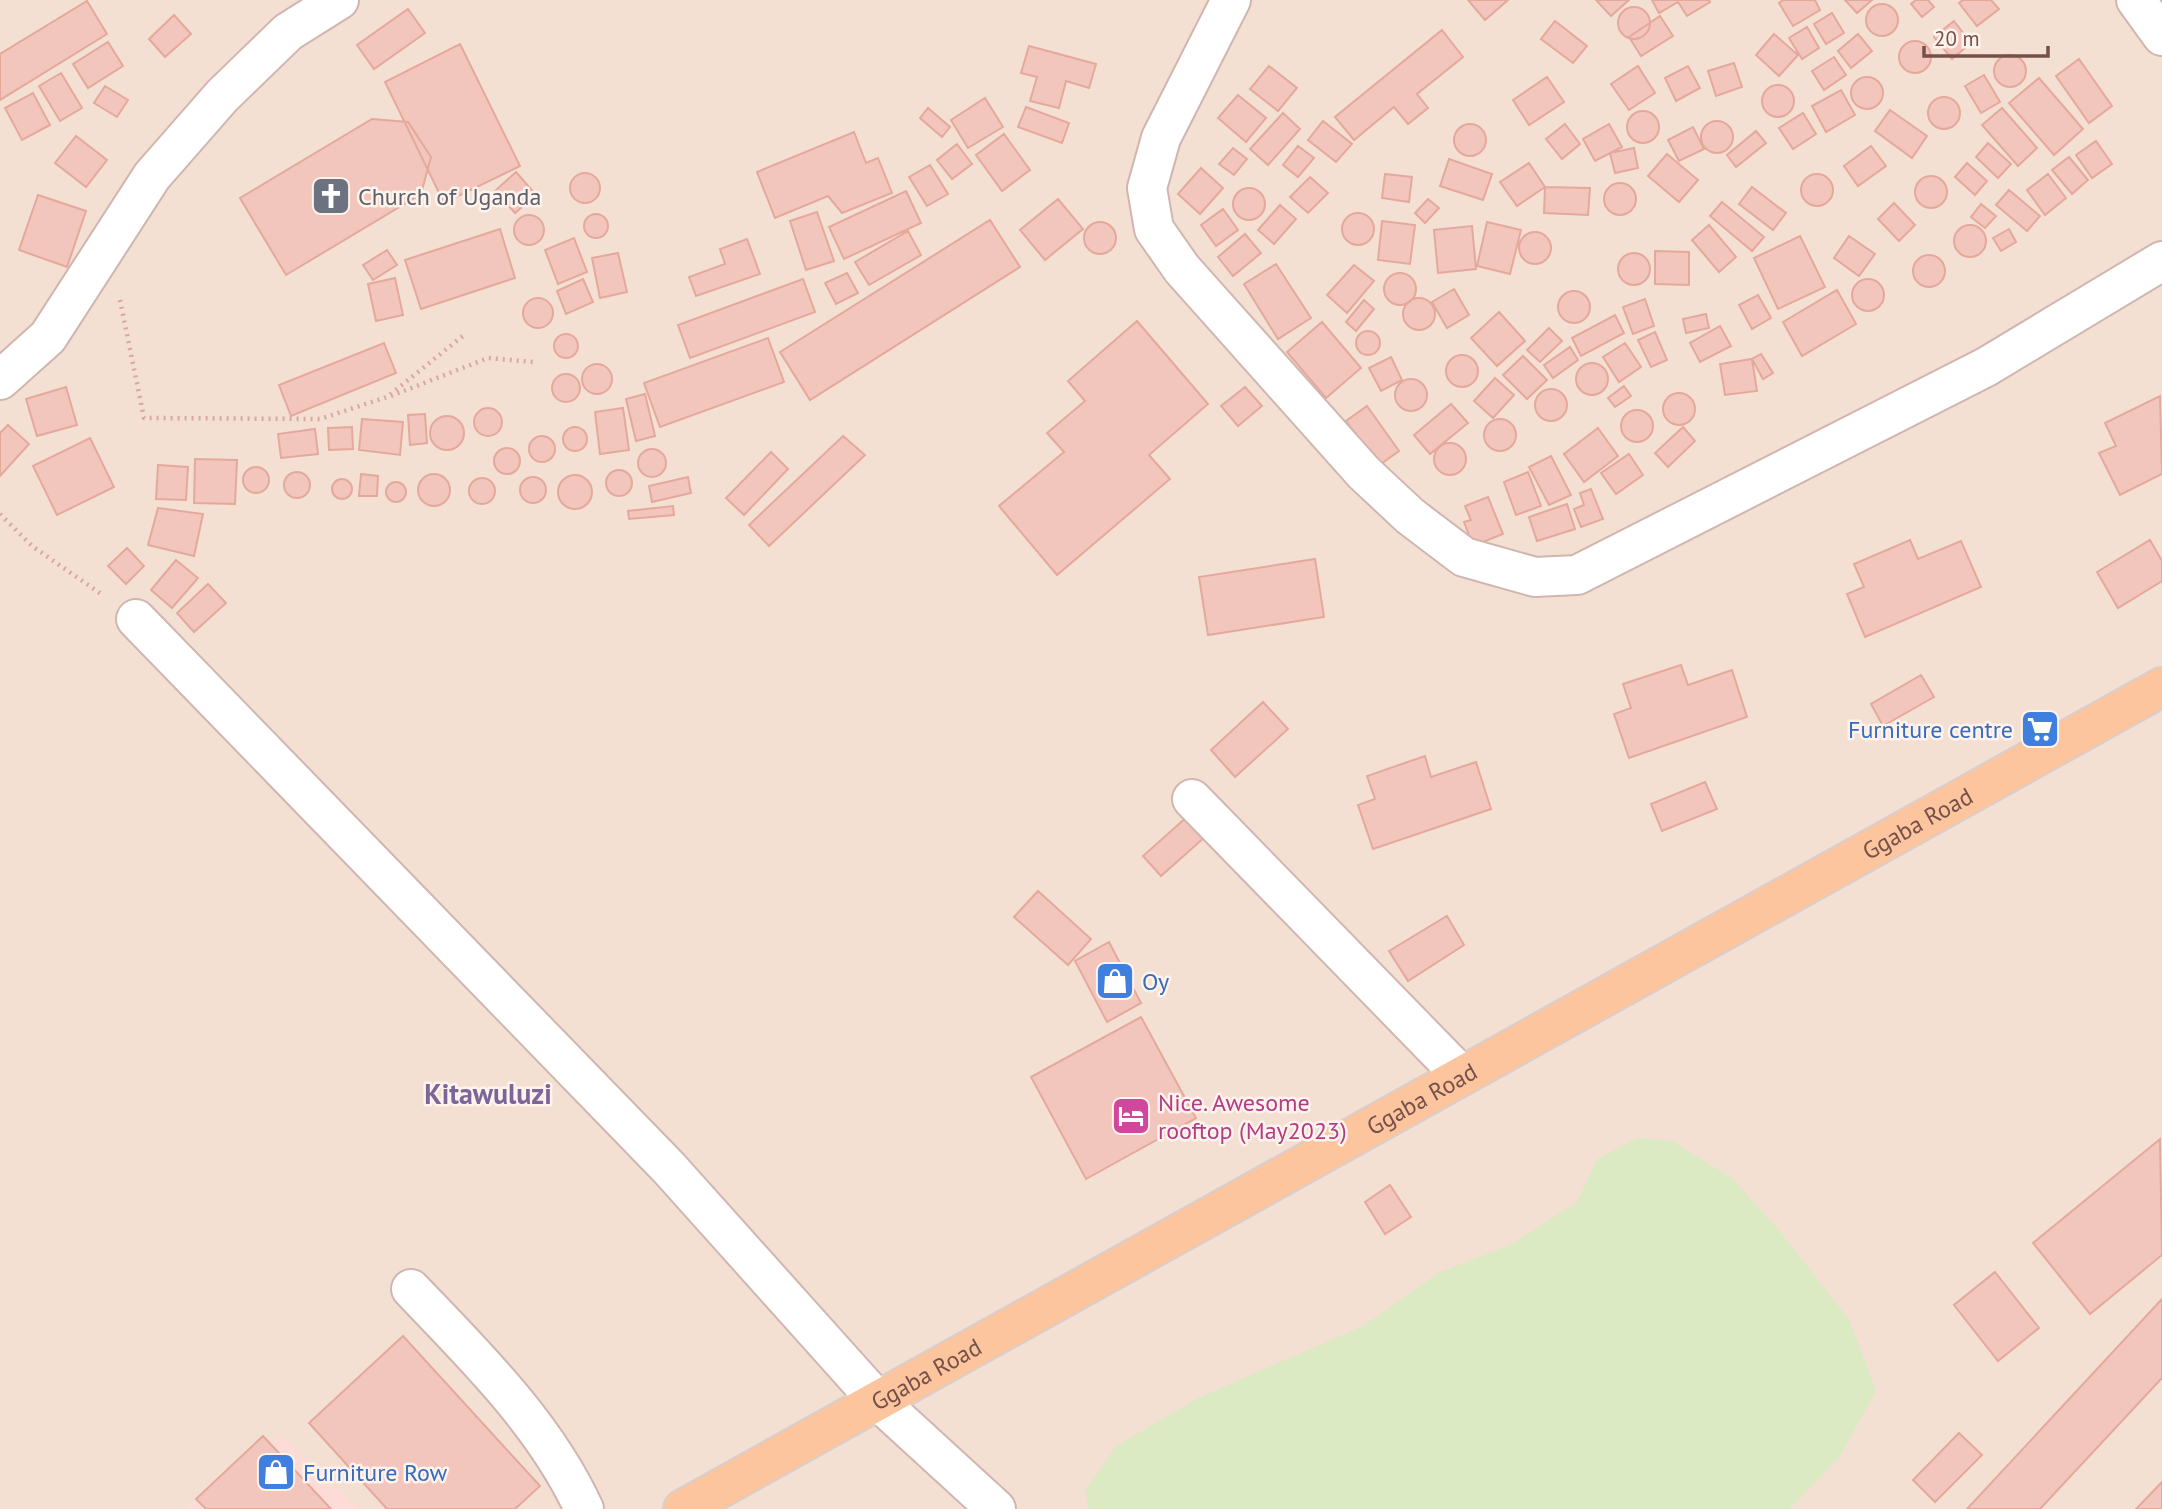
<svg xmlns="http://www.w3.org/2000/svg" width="2162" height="1509" viewBox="0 0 2162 1509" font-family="'PT Sans',sans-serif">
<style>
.residential{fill:#f4dfd3}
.commercial{fill:#fddcd8}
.green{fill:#dbeac3}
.building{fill:#f2c6bc;stroke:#e5a99c;stroke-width:2}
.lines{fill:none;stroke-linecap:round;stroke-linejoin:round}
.minor-casing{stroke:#d0b6ae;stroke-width:42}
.major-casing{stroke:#d9cecc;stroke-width:42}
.path{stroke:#d7a99f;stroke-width:4.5;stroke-dasharray:2 5;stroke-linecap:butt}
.minor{stroke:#fff;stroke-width:38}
.major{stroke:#fcc59d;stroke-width:38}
.labels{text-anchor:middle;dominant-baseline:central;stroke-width:5;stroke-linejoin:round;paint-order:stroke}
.worship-label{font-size:24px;fill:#5b616d;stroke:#fff3eb;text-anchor:start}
.shop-label{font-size:24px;fill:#366cbe;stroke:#fff3eb;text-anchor:start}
.street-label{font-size:24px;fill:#76504a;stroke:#fff3eb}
.hotel-label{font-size:24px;fill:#b23c85;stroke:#fff3eb;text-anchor:start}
.quarter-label{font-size:28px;font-weight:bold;fill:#7d6599;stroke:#fff3eb}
</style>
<rect width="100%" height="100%" fill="#fdeee5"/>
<path class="residential" d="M 0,0 L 2162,0 L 2162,1509 L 0,1509 Z"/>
<path class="commercial" d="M 281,1435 L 358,1509 L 185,1509 Z"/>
<path class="green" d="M 1637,1138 L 1672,1141 L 1733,1179 L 1782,1234 L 1850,1321 L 1876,1391 L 1840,1456 L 1790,1509 L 1089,1509 L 1085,1491 L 1116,1446 L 1198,1398 L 1365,1325 L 1438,1273 L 1510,1245 L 1577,1202 L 1597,1159 Z"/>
<path class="building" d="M 1468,0 L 1508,0 L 1485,20 Z
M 1596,0 L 1629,0 L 1611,16 Z
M 1652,0 L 1709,0 L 1710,2 L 1687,16 L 1678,2 L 1659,13 Z
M 1783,0 L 1815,0 L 1820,10 L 1793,26 L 1779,3 Z
M 1845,0 L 1872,0 L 1857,13 Z
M 1916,0 L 1928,0 L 1934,7 L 1922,17 L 1911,4 Z
M 1963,0 L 1991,0 L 1999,9 L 1977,26 L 1959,3 Z
M 87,1 L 107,34 L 0,100 L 0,54 Z
M1866 20a16 16 0 1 1 32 0a16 16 0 1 1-32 0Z
M1618 23a16 16 0 1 1 32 0a16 16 0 1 1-32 0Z
M 408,9 L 425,33 L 374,69 L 357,45 Z
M 1832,13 L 1844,33 L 1826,44 L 1814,24 Z
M 174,15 L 191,34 L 165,57 L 149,39 Z
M 1660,16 L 1673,36 L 1641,56 L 1629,37 Z
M 1555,21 L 1587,46 L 1573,63 L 1541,39 Z
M 1954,21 L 1971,43 L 1952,59 L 1934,37 Z
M 1807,27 L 1819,48 L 1802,59 L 1789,38 Z
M 1442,30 L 1463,57 L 1417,94 L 1428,108 L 1408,124 L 1394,107 L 1354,140 L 1335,117 Z
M 1774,34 L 1798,55 L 1779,76 L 1756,55 Z
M 1858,34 L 1872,51 L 1851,68 L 1838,51 Z
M1899 57a16 16 0 1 1 32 0a16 16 0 1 1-32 0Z
M 108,42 L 123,66 L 88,88 L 73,64 Z
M 460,44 L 520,166 L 444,203 L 385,82 Z
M 1029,46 L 1096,64 L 1089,88 L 1066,81 L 1059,108 L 1030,101 L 1037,77 L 1021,73 Z
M1994 71a16 16 0 1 1 32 0a16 16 0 1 1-32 0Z
M 1834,57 L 1846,75 L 1824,90 L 1812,71 Z
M 2079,59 L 2112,106 L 2089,123 L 2056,76 Z
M 1734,63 L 1742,87 L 1716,96 L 1708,71 Z
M 1269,66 L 1297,88 L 1278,111 L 1250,89 Z
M 1638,66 L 1655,93 L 1629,110 L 1611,84 Z
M 1688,66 L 1700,88 L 1676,101 L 1665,78 Z
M 61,73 L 82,108 L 60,121 L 39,86 Z
M 1984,75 L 2000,102 L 1981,113 L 1965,86 Z
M1851 93a16 16 0 1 1 32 0a16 16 0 1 1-32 0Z
M 1547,77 L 1564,102 L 1529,125 L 1513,100 Z
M 2039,78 L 2083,129 L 2054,155 L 2009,103 Z
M1762 101a16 16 0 1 1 32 0a16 16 0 1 1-32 0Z
M 105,86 L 128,100 L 117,117 L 94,103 Z
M 1841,90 L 1855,115 L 1826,132 L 1812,106 Z
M 33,93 L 50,125 L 22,140 L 5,108 Z
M 1238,95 L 1266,118 L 1246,142 L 1218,118 Z
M1928 113a16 16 0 1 1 32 0a16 16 0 1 1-32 0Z
M 985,98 L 1003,127 L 968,148 L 951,120 Z
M 1026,107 L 1069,123 L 1062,143 L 1018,127 Z
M 928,108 L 950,127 L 942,137 L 920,118 Z
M 2002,108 L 2037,148 L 2018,166 L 1982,125 Z
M 1890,110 L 1927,136 L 1912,158 L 1875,131 Z
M1627 127a16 16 0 1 1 32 0a16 16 0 1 1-32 0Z
M 1283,113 L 1300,129 L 1268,165 L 1250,149 Z
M 1803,113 L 1816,134 L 1793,149 L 1779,128 Z
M 372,119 L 408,122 L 431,157 L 421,194 L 286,275 L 240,198 Z
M1701 137a16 16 0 1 1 32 0a16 16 0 1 1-32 0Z
M 1323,121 L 1352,144 L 1336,162 L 1308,140 Z
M1454 140a16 16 0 1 1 32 0a16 16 0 1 1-32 0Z
M 1565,124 L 1580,144 L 1562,159 L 1546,139 Z
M 1609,124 L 1622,147 L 1595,161 L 1583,139 Z
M 1693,127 L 1704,149 L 1679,161 L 1668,140 Z
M 1756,131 L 1766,143 L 1736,167 L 1727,155 Z
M 854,132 L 866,163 L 878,158 L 892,193 L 842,213 L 828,196 L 775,218 L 757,172 Z
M 1004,134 L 1030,170 L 1002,191 L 976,155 Z
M 76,136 L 107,160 L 86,187 L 55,163 Z
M 2096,141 L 2112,164 L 2092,178 L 2076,155 Z
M 1988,143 L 2011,164 L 1998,178 L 1976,157 Z
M 957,144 L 972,164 L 952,179 L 937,160 Z
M 1298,146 L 1314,158 L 1298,177 L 1283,165 Z
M 1871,146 L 1886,166 L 1858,186 L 1844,166 Z
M 1233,148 L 1247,159 L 1234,175 L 1219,164 Z
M 1634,148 L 1638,168 L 1615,173 L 1610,153 Z
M 1667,154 L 1698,180 L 1679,202 L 1648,176 Z
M 2069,157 L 2088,180 L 2072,194 L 2052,170 Z
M 1449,159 L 1492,174 L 1483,200 L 1440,186 Z
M 1529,163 L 1545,187 L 1517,206 L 1500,182 Z
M 1967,163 L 1987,181 L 1975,195 L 1955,177 Z
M 930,165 L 948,194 L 927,206 L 909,177 Z
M 1201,168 L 1223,188 L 1200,214 L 1178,194 Z
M 516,172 L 536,195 L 515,213 L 495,191 Z
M570 188a15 15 0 1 1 30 0a15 15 0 1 1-30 0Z
M1801 190a16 16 0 1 1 32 0a16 16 0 1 1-32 0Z
M 1385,174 L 1412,177 L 1409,202 L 1382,198 Z
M 2048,174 L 2066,198 L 2045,215 L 2027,190 Z
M1915 192a16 16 0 1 1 32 0a16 16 0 1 1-32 0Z
M 1310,177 L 1328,193 L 1308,213 L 1290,197 Z
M1604 199a16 16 0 1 1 32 0a16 16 0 1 1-32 0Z
M 1545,187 L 1590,188 L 1588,215 L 1544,213 Z
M 1752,187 L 1786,213 L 1773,230 L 1739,204 Z
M1233 204a16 16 0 1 1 32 0a16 16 0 1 1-32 0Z
M 2009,190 L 2040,216 L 2027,231 L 1996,205 Z
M 906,191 L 921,223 L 844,259 L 829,227 Z
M 38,195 L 86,211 L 67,267 L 19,250 Z
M 1058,199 L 1083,229 L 1045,260 L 1020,230 Z
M 1428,199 L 1439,208 L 1425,223 L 1415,213 Z
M 1722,202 L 1764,237 L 1752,251 L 1710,216 Z
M 1894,203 L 1915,225 L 1899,241 L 1878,219 Z
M 1981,204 L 1996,216 L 1985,228 L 1971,217 Z
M 1280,205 L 1296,219 L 1274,244 L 1258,230 Z
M 1223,209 L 1238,230 L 1216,246 L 1201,225 Z
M 817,212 L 834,261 L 806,270 L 790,221 Z
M1342 229a16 16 0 1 1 32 0a16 16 0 1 1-32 0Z
M584 226a12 12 0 1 1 24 0a12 12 0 1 1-24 0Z
M514 230a15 15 0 1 1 30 0a15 15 0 1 1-30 0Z
M 990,220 L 1020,267 L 810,400 L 780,352 Z
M 1382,221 L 1415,225 L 1410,264 L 1378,260 Z
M1084 238a16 16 0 1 1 32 0a16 16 0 1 1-32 0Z
M 1487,222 L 1521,230 L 1510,274 L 1477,266 Z
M1954 241a16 16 0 1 1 32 0a16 16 0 1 1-32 0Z
M 1709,225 L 1736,257 L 1719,272 L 1692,240 Z
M 1472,226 L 1476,269 L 1438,273 L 1434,230 Z
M 500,229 L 515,278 L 421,309 L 405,260 Z
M 2009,229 L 2016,242 L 2001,251 L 1993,238 Z
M 908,231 L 921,255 L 869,285 L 855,262 Z
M1519 248a16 16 0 1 1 32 0a16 16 0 1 1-32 0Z
M 1245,234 L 1261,253 L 1233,276 L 1218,257 Z
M 1800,236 L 1825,287 L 1778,309 L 1754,258 Z
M 1849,236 L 1875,254 L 1859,276 L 1834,258 Z
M 574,238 L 587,272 L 558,284 L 545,250 Z
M 747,239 L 760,274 L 696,296 L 689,277 L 725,264 L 720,249 Z
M 387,250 L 397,265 L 373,280 L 363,265 Z
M 1655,251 L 1689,252 L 1689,285 L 1655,284 Z
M1618 269a16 16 0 1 1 32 0a16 16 0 1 1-32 0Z
M 618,253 L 627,292 L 600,298 L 592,258 Z
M1913 271a16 16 0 1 1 32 0a16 16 0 1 1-32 0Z
M 1276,264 L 1311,318 L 1278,339 L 1244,284 Z
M 1354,265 L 1374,281 L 1347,313 L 1327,295 Z
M1384 289a16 16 0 1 1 32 0a16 16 0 1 1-32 0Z
M 847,273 L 858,293 L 836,304 L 825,283 Z
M 395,278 L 403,315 L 376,321 L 368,284 Z
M1852 295a16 16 0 1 1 32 0a16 16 0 1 1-32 0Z
M 583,279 L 593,302 L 566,314 L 557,291 Z
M 803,279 L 815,312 L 690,358 L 678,325 Z
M 1454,289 L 1469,315 L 1447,328 L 1432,302 Z
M 1837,290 L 1856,324 L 1802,356 L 1783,322 Z
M1558 307a16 16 0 1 1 32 0a16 16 0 1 1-32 0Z
M 1758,295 L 1771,318 L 1752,329 L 1739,305 Z
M1403 314a16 16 0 1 1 32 0a16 16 0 1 1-32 0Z
M523 313a15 15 0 1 1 30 0a15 15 0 1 1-30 0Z
M 1645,299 L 1654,326 L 1633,334 L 1623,307 Z
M 1364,300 L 1374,309 L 1356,331 L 1346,322 Z
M 1499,312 L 1525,341 L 1497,366 L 1471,338 Z
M 1706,314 L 1709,328 L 1686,333 L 1683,319 Z
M 1615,315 L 1624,333 L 1581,356 L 1572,338 Z
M 1137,321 L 1208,404 L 1149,455 L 1170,479 L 1057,575 L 999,506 L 1064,452 L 1047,433 L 1085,401 L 1068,381 Z
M 1322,322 L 1361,368 L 1326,398 L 1287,352 Z
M 1720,326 L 1731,346 L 1700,362 L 1690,343 Z
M 1549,328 L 1562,341 L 1540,362 L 1527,350 Z
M1356 343a12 12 0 1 1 24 0a12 12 0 1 1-24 0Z
M 1655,332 L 1667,360 L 1651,367 L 1638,340 Z
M554 346a12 12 0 1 1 24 0a12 12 0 1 1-24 0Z
M 768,338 L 784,382 L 660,427 L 644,383 Z
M 384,343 L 396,373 L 291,416 L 279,385 Z
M 1625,343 L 1641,367 L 1619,382 L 1603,357 Z
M 1570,347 L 1578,360 L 1553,378 L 1544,365 Z
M 1761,354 L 1773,373 L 1763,379 L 1752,359 Z
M1446 371a16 16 0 1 1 32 0a16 16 0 1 1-32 0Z
M 1523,356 L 1547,380 L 1527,399 L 1503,375 Z
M 1391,357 L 1402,380 L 1381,391 L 1369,368 Z
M 1752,359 L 1757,391 L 1725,395 L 1720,364 Z
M1576 379a16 16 0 1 1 32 0a16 16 0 1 1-32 0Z
M582 379a15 15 0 1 1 30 0a15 15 0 1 1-30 0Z
M552 388a14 14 0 1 1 28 0a14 14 0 1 1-28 0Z
M 1495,378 L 1514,395 L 1493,418 L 1474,401 Z
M1395 395a16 16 0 1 1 32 0a16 16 0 1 1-32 0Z
M 1624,386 L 1631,396 L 1615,407 L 1608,398 Z
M 66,387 L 77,425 L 37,436 L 26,399 Z
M 1245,387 L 1262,406 L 1238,426 L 1221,406 Z
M1535 405a16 16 0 1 1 32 0a16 16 0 1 1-32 0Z
M1663 409a16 16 0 1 1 32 0a16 16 0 1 1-32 0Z
M 645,394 L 655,436 L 636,441 L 626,399 Z
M 2160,396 L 2162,474 L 2120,495 L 2099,453 L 2116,446 L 2105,423 Z
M 1451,404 L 1468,423 L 1430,454 L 1414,435 Z
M 1367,406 L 1399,451 L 1378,466 L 1346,421 Z
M474 422a14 14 0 1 1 28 0a14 14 0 1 1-28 0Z
M 623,408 L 629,450 L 600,454 L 595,412 Z
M1621 426a16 16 0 1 1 32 0a16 16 0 1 1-32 0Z
M 425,414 L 427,443 L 410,445 L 408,415 Z
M430 433a17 17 0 1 1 34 0a17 17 0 1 1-34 0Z
M1484 435a16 16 0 1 1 32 0a16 16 0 1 1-32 0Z
M 362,419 L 403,422 L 400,455 L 359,450 Z
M 8,425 L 29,444 L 0,476 L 0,433 Z
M 352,427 L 353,449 L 329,450 L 328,428 Z
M 1683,427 L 1695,441 L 1668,467 L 1655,453 Z
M563 439a12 12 0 1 1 24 0a12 12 0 1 1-24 0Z
M 1598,428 L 1618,456 L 1584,482 L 1564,454 Z
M 315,429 L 318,454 L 281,458 L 278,434 Z
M529 449a13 13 0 1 1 26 0a13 13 0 1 1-26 0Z
M 843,436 L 865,455 L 769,546 L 749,525 Z
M 90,438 L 114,487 L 57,515 L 33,466 Z
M1434 459a16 16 0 1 1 32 0a16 16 0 1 1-32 0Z
M494 461a13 13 0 1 1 26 0a13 13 0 1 1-26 0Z
M638 463a14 14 0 1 1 28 0a14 14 0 1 1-28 0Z
M 771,452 L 788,469 L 744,515 L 726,498 Z
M 1629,454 L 1643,475 L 1616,494 L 1601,473 Z
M 1551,456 L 1571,495 L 1549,505 L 1529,467 Z
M 195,459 L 237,460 L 235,504 L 194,503 Z
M 158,465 L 188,467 L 186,500 L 156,499 Z
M243 480a13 13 0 1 1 26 0a13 13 0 1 1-26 0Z
M606 483a13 13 0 1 1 26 0a13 13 0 1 1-26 0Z
M 1528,472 L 1541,506 L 1516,515 L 1504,482 Z
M284 485a13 13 0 1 1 26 0a13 13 0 1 1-26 0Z
M418 490a16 16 0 1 1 32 0a16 16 0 1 1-32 0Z
M 361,474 L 378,476 L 377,496 L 359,496 Z
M558 492a17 17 0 1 1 34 0a17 17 0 1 1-34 0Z
M 688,477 L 691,493 L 652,502 L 649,486 Z
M520 490a13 13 0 1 1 26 0a13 13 0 1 1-26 0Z
M469 491a13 13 0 1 1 26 0a13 13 0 1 1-26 0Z
M332 489a10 10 0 1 1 20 0a10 10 0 1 1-20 0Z
M386 492a10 10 0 1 1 20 0a10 10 0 1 1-20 0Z
M 1591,489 L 1603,519 L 1581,527 L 1574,509 L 1584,505 L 1580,493 Z
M 1488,497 L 1503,534 L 1473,546 L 1464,522 L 1471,520 L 1465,506 Z
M 1567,504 L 1575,529 L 1537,541 L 1529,517 Z
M 673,506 L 674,515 L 629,519 L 628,511 Z
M 158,508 L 203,514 L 194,556 L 148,545 Z
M 1910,540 L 1918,559 L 1961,541 L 1981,587 L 1865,637 L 1847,594 L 1864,587 L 1854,564 Z
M 2150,540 L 2162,561 L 2162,581 L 2118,608 L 2097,572 Z
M 127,548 L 144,566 L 126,584 L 108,566 Z
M 1315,559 L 1324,617 L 1208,635 L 1199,577 Z
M 176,560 L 198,578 L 172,608 L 151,590 Z
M 208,584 L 226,603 L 194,632 L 177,613 Z
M 1681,665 L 1688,685 L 1732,670 L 1747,717 L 1629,758 L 1614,714 L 1631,708 L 1623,684 Z
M 1921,675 L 1934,697 L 1883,726 L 1871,704 Z
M 1263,702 L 1288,729 L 1235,777 L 1211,750 Z
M 1425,756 L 1431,777 L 1476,762 L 1491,809 L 1373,849 L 1358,805 L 1375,799 L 1367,776 Z
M 1705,782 L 1717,809 L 1662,831 L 1651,804 Z
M 1188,816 L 1206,836 L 1161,876 L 1143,856 Z
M 1038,891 L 1091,939 L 1068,965 L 1014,917 Z
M 1447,916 L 1464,945 L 1408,981 L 1389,951 Z
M 1109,942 L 1141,1003 L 1107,1022 L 1075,961 Z
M 1141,1017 L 1196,1118 L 1086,1179 L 1031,1077 Z
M 2160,1139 L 2162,1255 L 2090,1314 L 2033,1243 Z
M 1390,1185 L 1411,1217 L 1385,1234 L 1365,1202 Z
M 1995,1272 L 2039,1328 L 1998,1361 L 1954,1305 Z
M 2162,1299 L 2162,1378 L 2040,1509 L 1967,1509 Z
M 403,1336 L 540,1486 L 515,1509 L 387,1509 L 309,1423 Z
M 1959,1433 L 1982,1455 L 1935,1502 L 1913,1480 Z
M 263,1436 L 331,1509 L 206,1509 L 196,1499 Z
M 2162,1482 L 2162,1509 L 2136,1509 Z"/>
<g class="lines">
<g class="minor-casing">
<path id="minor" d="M 1231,0 L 1161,138 L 1147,188 L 1154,229 L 1182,269 L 1364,473 L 1410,516 L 1464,557 L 1535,577 L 1577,575 L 1986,367 L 2162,261
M 2136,0 L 2162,36
M 0,380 L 48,337 L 152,176 L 222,96 L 288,32 L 339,0
M 136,619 L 669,1168 L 877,1400 L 996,1509
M 1192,799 L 1461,1075
M 411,1289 C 475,1356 545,1424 584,1509"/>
</g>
<g class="major-casing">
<g id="major">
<path id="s1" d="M 683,1509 L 2162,687"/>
</g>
</g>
<path class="path" d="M 120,300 L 144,418 L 320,419 L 387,397 L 464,335
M 391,396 L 488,358 L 533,362
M 0,514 L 32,546 L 104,596"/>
<use href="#minor" class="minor"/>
<use href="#major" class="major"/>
</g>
<defs>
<g id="church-square" transform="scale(2.0125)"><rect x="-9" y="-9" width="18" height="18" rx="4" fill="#6b7280" stroke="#fff3eb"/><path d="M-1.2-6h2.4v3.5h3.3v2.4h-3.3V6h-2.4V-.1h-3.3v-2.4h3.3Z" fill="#fff"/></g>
<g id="supermarket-square" transform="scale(2.0125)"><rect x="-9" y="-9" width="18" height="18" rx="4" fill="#3f7fe0" stroke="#fff3eb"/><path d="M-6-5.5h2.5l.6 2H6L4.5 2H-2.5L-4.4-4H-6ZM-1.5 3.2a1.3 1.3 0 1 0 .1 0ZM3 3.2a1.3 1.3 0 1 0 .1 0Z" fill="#fff"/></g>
<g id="shop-square" transform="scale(2.0125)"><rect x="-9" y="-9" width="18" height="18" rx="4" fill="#3f7fe0" stroke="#fff3eb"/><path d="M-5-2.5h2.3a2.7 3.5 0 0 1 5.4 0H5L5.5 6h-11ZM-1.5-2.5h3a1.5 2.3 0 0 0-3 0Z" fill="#fff"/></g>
<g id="hotel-square" transform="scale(2.0125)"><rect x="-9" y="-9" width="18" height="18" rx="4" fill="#d1479c" stroke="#fff3eb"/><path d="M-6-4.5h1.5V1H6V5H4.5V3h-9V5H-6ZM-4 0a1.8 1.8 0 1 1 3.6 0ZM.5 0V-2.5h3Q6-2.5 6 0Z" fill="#fff"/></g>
</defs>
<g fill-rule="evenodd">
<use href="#church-square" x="331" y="196"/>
<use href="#supermarket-square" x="2040" y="729"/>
<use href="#shop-square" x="1115" y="981"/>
<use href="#hotel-square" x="1131" y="1116"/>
<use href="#shop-square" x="276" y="1472"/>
</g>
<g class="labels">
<g class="worship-label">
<text x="358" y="196">Church of Uganda</text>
</g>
<g class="shop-label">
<text x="2013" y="729" text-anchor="end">Furniture centre</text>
<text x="1142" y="981">Oy</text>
<text x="303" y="1472">Furniture Row</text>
</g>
<g class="street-label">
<text stroke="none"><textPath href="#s1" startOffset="1412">Ggaba Road</textPath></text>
<text stroke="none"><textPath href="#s1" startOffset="845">Ggaba Road</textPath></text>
<text stroke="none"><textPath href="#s1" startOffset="278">Ggaba Road</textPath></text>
</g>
<g class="hotel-label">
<text x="1158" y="1102">Nice. Awesome<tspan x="1158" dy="28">rooftop (May2023)</tspan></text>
</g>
<g class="quarter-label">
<text x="488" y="1093">Kitawuluzi</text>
</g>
</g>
<path d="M1924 46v10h124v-10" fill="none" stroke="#76504a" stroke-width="3.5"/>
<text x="1934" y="46" font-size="21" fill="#76504a" stroke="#fff3eb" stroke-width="5" paint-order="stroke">20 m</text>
</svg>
